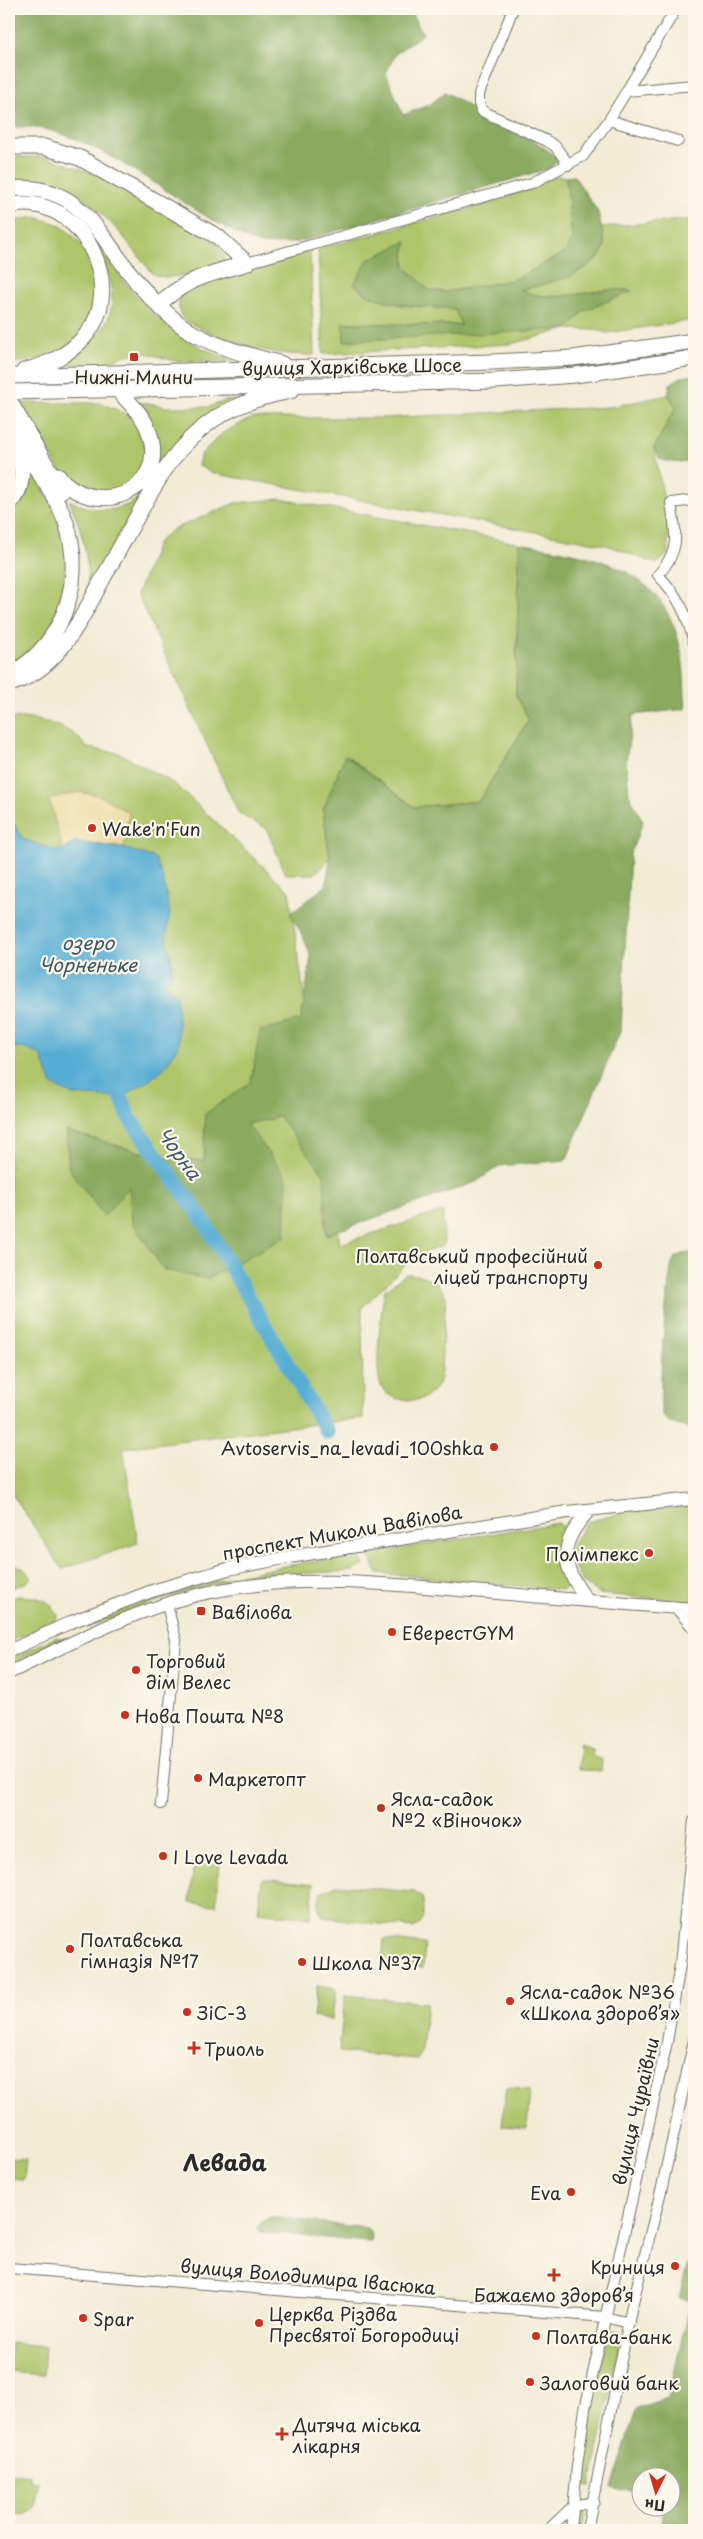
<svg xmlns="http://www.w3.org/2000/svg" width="703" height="2539" viewBox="0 0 703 2539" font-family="'Playpen Sans',sans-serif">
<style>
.green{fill:#aec56b;stroke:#6c784b}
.forest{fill:#8aaa5f;stroke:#5a6a45}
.sand{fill:#eeda9e;stroke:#8c8264}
.water{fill:#57add4;stroke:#416c80}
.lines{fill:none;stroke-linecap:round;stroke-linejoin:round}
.river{stroke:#57add4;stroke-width:15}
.minor-casing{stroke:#716f66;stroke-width:12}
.major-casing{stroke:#716f66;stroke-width:14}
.highway-casing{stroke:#716f66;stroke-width:17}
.minor{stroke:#fff;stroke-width:10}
.major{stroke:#fff;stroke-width:12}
.highway{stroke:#fff;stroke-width:15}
.poi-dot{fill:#c8321e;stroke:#fbf7ec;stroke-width:2}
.labels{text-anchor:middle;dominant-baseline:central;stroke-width:4.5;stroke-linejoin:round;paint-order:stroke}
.street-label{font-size:18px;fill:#2b2b2b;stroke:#fbf7ec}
.poi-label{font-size:18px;fill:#2b2b2b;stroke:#fbf7ec;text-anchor:start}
.water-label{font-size:19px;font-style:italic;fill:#3a5866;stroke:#fbf7ec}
.district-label{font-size:22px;font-weight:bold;fill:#2b2b2b;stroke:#fbf7ec}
</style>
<rect width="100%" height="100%" fill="#fbf7ec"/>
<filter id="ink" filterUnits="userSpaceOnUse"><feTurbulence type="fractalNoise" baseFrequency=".02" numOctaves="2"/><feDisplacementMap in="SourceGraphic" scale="10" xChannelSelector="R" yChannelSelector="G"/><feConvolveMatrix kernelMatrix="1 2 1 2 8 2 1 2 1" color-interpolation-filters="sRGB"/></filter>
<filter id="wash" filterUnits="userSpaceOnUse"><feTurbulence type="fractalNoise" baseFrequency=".0096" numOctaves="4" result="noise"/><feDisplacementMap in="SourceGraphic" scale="20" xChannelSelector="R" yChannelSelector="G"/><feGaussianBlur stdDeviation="1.12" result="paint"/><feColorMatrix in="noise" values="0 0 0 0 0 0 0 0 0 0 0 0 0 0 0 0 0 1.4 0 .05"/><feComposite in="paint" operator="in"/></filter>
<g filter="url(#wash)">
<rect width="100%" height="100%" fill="#f2ecd5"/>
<path class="green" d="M 16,157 L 47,157 L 98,175 L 224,248 L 224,261 C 204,267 171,285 152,273 C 113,223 80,175 9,183 L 9,159 Z
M 557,176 L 566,177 L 572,237 L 566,252 L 514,280 L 446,292 L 429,290 L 405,267 L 404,253 L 407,242 L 368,260 L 399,305 L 455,309 L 461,325 L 343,323 L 567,329 L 584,311 L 631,291 C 618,288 610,291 597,293 C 571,296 544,300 520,290 C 541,285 600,272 604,246 C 605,241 602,232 601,227 L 694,219 L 694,320 L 607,333 L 596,330 L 567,329 L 511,344 L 323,354 L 318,249 L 497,201 Z
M 34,217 C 46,220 59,223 69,232 C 105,263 107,314 70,345 C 54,359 29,361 9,363 L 9,222 Z
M 99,247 C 141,306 164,336 234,361 L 175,361 L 146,353 L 124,355 L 108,363 L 61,365 C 84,348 114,329 112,296 C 111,280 103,262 99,247 Z
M 310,251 L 314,355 C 265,355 228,343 184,320 C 177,311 177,303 183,293 L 203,282 Z
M 668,395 L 676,407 L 654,448 L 669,526 L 667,555 L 657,564 L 607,545 L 211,473 L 198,465 L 201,454 L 224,432 L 252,418 L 379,418 L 610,407 Z
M 244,400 L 182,443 L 87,595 C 90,560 83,532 69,500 C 94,514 128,515 146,489 C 151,483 154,475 157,468 L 132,403 L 148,403 L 166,407 L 208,407 L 225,401 Z
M 19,403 L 99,403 L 113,408 L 130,416 L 142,430 L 147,455 L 143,469 L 136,480 L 122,490 L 88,493 L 62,474 Z
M 9,448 L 18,468 L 9,499 Z
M 31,467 L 56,511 L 67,541 L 63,603 L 40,646 L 9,668 L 9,513 C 24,499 30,488 31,467 Z
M 281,499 L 519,543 L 516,695 L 529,719 L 479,801 L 414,807 L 346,755 L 323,810 L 330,858 L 315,874 L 286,874 L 266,828 L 239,814 L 137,594 L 158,542 L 172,530 L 235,503 Z
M 22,718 C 48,721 72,726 87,748 L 119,753 L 175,784 L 289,891 L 340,1244 L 443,1211 L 444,1245 L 413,1257 L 362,1308 L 363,1418 L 123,1448 L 138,1543 L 62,1569 L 13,1495 L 9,1496 L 9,719 Z
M 406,1274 C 426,1275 436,1279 446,1296 L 440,1382 C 432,1394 424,1401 410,1400 C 399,1399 390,1399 383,1389 C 372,1375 382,1311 384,1291 Z
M 694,1506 L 694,1602 L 600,1594 L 582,1582 L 571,1560 L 572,1544 L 587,1522 L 631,1511 Z
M 558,1523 L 567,1529 L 564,1539 L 570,1583 L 564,1590 L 377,1573 L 369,1553 Z
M 358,1554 L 364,1565 L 354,1571 C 309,1573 265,1574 220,1583 C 175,1592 132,1611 89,1627 L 85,1626 L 86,1623 L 98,1618 L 187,1587 L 279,1567 Z
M 9,1562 L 23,1568 L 32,1578 L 25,1583 L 9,1589 Z
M 19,1596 C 38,1597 50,1598 58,1616 L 55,1621 L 9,1642 L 9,1599 Z
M 57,1637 L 62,1639 L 9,1665 L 9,1658 Z
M 580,1743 L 592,1749 L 592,1756 L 602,1760 L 601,1771 L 578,1770 Z
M 194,1860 L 220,1863 L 216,1905 L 190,1903 Z
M 262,1878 L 314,1884 L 310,1918 L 258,1912 Z
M 336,1885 L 414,1892 L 422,1897 C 425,1907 424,1915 420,1924 L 412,1928 L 323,1917 L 318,1906 L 321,1892 Z
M 384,1939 L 425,1944 L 423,1968 L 382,1964 Z
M 317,1986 L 336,1989 L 332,2019 L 313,2017 Z
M 345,1995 L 427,2003 L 422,2050 L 417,2059 L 339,2052 Z
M 506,2088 L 530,2090 L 527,2128 L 502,2126 Z
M 9,2158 L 26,2160 L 24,2180 L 9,2179 Z
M 609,2330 L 621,2333 L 591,2487 L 580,2485 L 593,2403 Z
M 11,2343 L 45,2346 L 43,2375 L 9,2372 Z
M 9,2473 L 30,2475 L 30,2481 L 37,2481 L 35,2509 L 25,2515 L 9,2513 Z
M 581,2512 L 585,2514 L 582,2530 L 575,2530 L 577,2513 Z"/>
<path class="forest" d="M 9,9 L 409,9 L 423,34 L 396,53 L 386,73 L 403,115 L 431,104 L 445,92 L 504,128 L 531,138 L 558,158 L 551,168 L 298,242 C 287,243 274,245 263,244 C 250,242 237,233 225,227 C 172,200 68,112 9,129 Z
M 574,176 L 598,212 L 605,246 L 599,257 L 570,277 L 521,290 C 557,307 596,284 632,291 L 584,311 L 567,329 L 344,341 L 343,323 L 461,325 L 455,309 C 426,307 374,307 354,284 L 368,260 L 407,241 L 404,253 L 405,267 L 429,290 L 446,292 L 514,280 L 566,252 L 572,237 L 566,177 Z
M 694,375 L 694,460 C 682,464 672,463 660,459 L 654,448 L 676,407 L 668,395 L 670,384 L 681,377 Z
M 519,543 C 593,556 663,564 681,651 C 685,670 684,690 686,709 L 633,715 L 626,760 L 629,794 L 643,822 L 630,854 L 621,1029 L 566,1160 L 499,1166 L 476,1182 L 326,1235 L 324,1174 L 279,1117 L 247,1124 L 287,1178 L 285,1237 L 207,1279 L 164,1270 L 132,1222 L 129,1187 L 104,1216 L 69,1169 L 66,1131 L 155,1156 L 204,1161 L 205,1114 L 251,1082 L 260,1031 L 301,1020 L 311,957 L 303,936 L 290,913 L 326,886 L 330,858 L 323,810 L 345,755 L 414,807 L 479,801 L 529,720 L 516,695 Z
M 686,1253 L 694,1253 L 694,1428 C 683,1427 666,1425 662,1413 C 657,1400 667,1274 673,1261 C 675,1256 681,1255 686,1253 Z
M 271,2217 L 367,2228 L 372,2236 L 371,2242 L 366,2242 L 261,2232 L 258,2228 L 261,2223 Z
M 690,2254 L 694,2255 L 694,2530 L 661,2530 L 664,2507 L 670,2506 L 670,2476 L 640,2476 L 640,2488 L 634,2492 L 611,2487 L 637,2408 L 668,2398 L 691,2301 L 679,2298 Z"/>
<path class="sand" d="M 78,792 L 99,795 L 129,813 L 124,848 L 75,842 L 63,850 L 49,799 Z"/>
<path class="water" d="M 9,771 L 14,781 L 12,821 L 23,839 L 54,850 L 63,850 L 75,842 L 124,848 L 155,858 L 163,879 L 170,913 L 166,937 L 172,962 L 171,977 L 162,982 L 177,996 L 179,1045 L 164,1068 L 147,1082 L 119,1098 L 73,1095 L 52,1085 L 41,1055 L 26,1049 L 9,1046 Z"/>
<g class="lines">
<path class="river" d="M 115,1079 L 128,1116 L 205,1223 L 327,1432"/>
</g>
</g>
<g filter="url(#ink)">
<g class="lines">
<g class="minor-casing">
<path id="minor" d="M 513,9 L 479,94 L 479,103 L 482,111 L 547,141 L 555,146 L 569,165
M 627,91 L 694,85
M 609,120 L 678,141
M 247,263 L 532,183 L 583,156 L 609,120 L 676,9
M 694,500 L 671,503 C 676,535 681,549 658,575 C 678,595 688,616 694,643
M 676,1608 L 694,1629
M 161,1804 L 176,1640 L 167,1605
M 9,2268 L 605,2317 L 629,2323
M 548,2530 L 573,2506 L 594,2502
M 571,2530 L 577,2466 L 585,2409 L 667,2042 L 680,1965 L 694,1821
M 587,2530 L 631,2310 L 662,2187 L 694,2040"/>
</g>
<g class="major-casing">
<path id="major" d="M 588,1601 C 560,1564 557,1545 590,1510
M 9,1651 L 71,1622 L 152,1591 L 228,1569 L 289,1557 L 567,1512 L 694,1499
M 9,1673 C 69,1644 132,1611 197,1595 C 288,1573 381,1583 472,1591 C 546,1597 620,1604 694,1609"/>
</g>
<g class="highway-casing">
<path id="highway" d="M 9,147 L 44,147 L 80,158 L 218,237 L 247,263 C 210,274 187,278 158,305
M 9,189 C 76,182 94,226 129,272 C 143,291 159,307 177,322 C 205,345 247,355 282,364
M 9,206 C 77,189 129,283 86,335 C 70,355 48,364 24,371
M 9,376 L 492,362 L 573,358 L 694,341
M 9,392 L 496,381 L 575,375 L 694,358
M 9,400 L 61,491
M 9,428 C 25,455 46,479 60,508 C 89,568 69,643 9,675
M 57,475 C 95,521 170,492 149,432 C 144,415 128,402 117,389
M 9,503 C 26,488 22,468 18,448
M 9,684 C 60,670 82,616 106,573 C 127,536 146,497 170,462 C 182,446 197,431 213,420 C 235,404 265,396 291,391"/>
</g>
<use href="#minor" class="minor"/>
<use href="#major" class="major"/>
<use href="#highway" class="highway"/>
</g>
</g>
<g class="poi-dot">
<rect x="129" y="352" width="10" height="10" rx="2.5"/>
<circle cx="92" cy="828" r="5"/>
<circle cx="598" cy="1265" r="5"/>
<circle cx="494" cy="1447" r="5"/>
<circle cx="649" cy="1553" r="5"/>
<rect x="196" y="1606" width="10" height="10" rx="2.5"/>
<circle cx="392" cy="1632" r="5"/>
<circle cx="136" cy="1670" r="5"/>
<circle cx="125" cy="1715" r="5"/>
<circle cx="198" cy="1778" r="5"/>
<circle cx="381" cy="1808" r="5"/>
<circle cx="163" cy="1856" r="5"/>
<circle cx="70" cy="1949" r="5"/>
<circle cx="302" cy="1962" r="5"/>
<circle cx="510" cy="2001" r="5"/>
<circle cx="187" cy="2012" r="5"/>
<path d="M191.5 2040.5h5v5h5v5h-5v5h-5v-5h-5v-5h5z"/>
<circle cx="571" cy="2192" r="5"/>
<circle cx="675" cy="2266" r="5"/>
<path d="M551.5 2267.5h5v5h5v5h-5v5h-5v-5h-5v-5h5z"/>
<circle cx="83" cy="2318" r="5"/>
<circle cx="259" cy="2323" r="5"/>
<circle cx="536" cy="2336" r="5"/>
<circle cx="530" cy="2382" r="5"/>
<path d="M279.5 2426.5h5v5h5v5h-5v5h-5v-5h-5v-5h5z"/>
</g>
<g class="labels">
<g class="street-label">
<text transform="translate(352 366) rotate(-1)">вулиця Харківське Шосе</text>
<text transform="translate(342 1532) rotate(-10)">проспект Миколи Вавілова</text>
<text transform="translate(635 2111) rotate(-77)">вулиця Чураївни</text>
<text transform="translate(308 2276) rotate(5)">вулиця Володимира Івасюка</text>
</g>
<g class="poi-label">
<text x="134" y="376" text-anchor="middle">Нижні Млини</text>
<text x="102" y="828">Wake'n'Fun</text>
<text x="588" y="1255" text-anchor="end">Полтавський професійний<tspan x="588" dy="21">ліцей транспорту</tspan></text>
<text x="484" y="1447" text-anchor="end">Avtoservis_na_levadi_100shka</text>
<text x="639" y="1553" text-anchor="end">Полімпекс</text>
<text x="211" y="1611">Вавілова</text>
<text x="402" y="1632">ЕверестGYM</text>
<text x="146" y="1660">Торговий<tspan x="146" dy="21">дім Велес</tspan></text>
<text x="135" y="1715">Нова Пошта №8</text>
<text x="208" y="1778">Маркетопт</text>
<text x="391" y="1798">Ясла-садок<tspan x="391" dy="21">№2 «Віночок»</tspan></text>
<text x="173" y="1856">I Love Levada</text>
<text x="80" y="1939">Полтавська<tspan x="80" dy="21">гімназія №17</tspan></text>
<text x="312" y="1962">Школа №37</text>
<text x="520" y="1991">Ясла-садок №36<tspan x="520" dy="21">«Школа здоров’я»</tspan></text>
<text x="197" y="2012">ЗіС-3</text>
<text x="204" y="2048">Триоль</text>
<text x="561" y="2192" text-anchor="end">Eva</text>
<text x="665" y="2266" text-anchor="end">Криниця</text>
<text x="554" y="2294" text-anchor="middle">Бажаємо здоровʼя</text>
<text x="269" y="2313">Церква Різдва<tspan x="269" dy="21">Пресвятої Богородиці</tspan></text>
<text x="93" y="2318">Spar</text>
<text x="546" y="2336">Полтава-банк</text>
<text x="540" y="2382">Залоговий банк</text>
<text x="293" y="2424">Дитяча міська<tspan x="293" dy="21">лікарня</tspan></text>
</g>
<g class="water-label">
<text x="88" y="942">озеро<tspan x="88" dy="22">Чорненьке</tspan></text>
<text transform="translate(180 1153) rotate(54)">Чорна</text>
</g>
<g class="district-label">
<text x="225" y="2161">Левада</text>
</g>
</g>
<rect width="703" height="2539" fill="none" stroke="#fbf7ec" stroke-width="30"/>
<g transform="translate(656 2492) rotate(185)"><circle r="24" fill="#fbf7ec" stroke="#a8a59f"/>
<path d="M0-4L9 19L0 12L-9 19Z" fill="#c8321e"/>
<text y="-8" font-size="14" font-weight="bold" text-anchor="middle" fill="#2b2b2b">Пн</text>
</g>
</svg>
